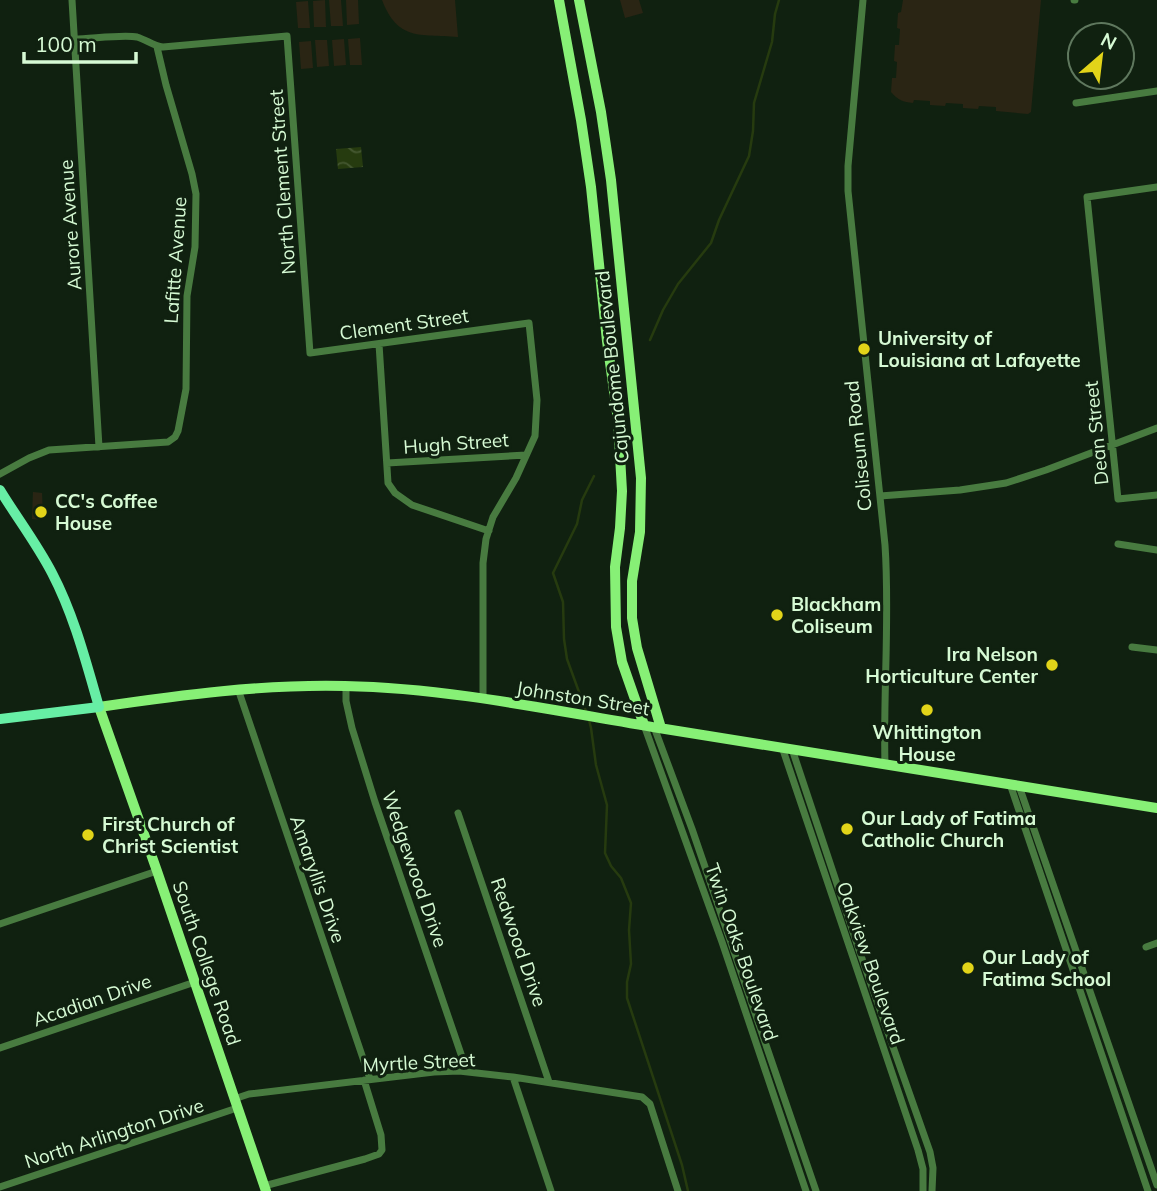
<svg xmlns="http://www.w3.org/2000/svg" width="1157" height="1191" viewBox="0 0 1157 1191" font-family="Mulish,sans-serif">
<style>
.grass{fill:#2a2514}
.park{fill:url(#park-crowns)}
.water{fill:url(#water-waves)}
.lines{fill:none;stroke-linecap:round;stroke-linejoin:round}
.stream{stroke:#263b0f;stroke-width:2.5}
.street{stroke:#487b40;stroke-width:7}
.secondary{stroke:#87f076;stroke-width:10}
.primary{stroke:#67eea5;stroke-width:10}
.poi-dot{fill:#e2d419;stroke:#102110;stroke-width:2.5}
.labels{text-anchor:middle;dominant-baseline:central;stroke-width:6;stroke-linejoin:round;paint-order:stroke}
.street-label{font-size:19px;fill:#d6fad4;stroke:#102110}
.poi-label{font-size:19px;font-weight:bold;fill:#d6fad4;stroke:#102110;text-anchor:start}
</style>
<defs>
<pattern id="park-crowns" width="20" height="18" patternUnits="userSpaceOnUse" patternTransform="scale(1.75)"><rect width="20" height="18" fill="#2a2514"/><path d="M2 6a3 3 0 1 1 6 0M12 15a3 3 0 1 1 6 0" fill="none" stroke="#3e3b2a"/></pattern>
<pattern id="water-waves" width="16" height="10" patternUnits="userSpaceOnUse" patternTransform="scale(1.75)"><rect width="16" height="10" fill="#263b0f"/><path d="M0 5q4-4 8 0t8 0" fill="none" stroke="#455831"/></pattern>
</defs>
<rect width="100%" height="100%" fill="#102110"/>
<path class="grass" d="M 325,0 L 326,27 L 314,27 L 313,1 Z
M 329,0 L 341,0 L 343,26 L 331,26 Z
M 346,0 L 358,0 L 359,24 L 347,25 Z
M 382,0 L 455,0 L 458,37 C 419,34 398,41 382,0 Z
M 620,0 L 639,0 L 643,13 L 625,18 Z
M 903,0 L 1041,0 L 1031,112 L 1028,114 L 996,111 L 996,107 L 979,106 L 978,109 L 963,108 L 963,104 L 946,103 L 945,106 L 930,105 L 930,101 L 914,100 L 913,103 C 903,102 898,100 891,92 L 892,78 L 896,78 L 897,62 L 894,61 L 895,45 L 899,45 L 900,29 L 897,28 L 898,13 L 901,12 Z
M 308,1 L 310,28 L 298,28 L 296,2 Z
M 360,38 L 362,65 L 350,65 L 348,39 Z
M 344,39 L 346,65 L 334,66 L 332,40 Z
M 315,40 L 327,40 L 329,66 L 317,67 Z
M 311,41 L 313,68 L 301,69 L 299,42 Z"/>
<path class="park" d="M 33,492 L 42,493 L 43,520 L 32,519 Z"/>
<path class="water" d="M 361,147 L 363,167 L 338,169 L 336,149 Z"/>
<g class="lines">
<path class="stream" d="M 650,340 L 663,310 L 678,284 L 711,243 L 719,220 L 749,156 L 753,131 L 754,103 L 772,42 L 775,14 L 779,0
M 587,714 L 567,659 L 564,639 L 563,602 L 553,573 L 577,524 L 582,500 L 594,476
M 589,720 L 591,728 L 596,765 L 607,805 L 605,853 L 611,866 L 621,878 L 631,903 L 629,930 L 631,964 L 627,982 L 627,998 L 682,1165 L 688,1191"/>
<path class="street" d="M 72,0 L 99,447
M 863,0 L 848,166 L 848,191 L 885,545 C 890,618 883,691 885,764
M 1074,0 L 1075,0
M 75,39 C 90,39 124,34 137,37 C 147,40 153,46 163,47 L 287,36 L 310,353 L 529,323 L 537,400 L 535,436 L 516,478 L 493,517 L 486,539 L 483,563 L 483,699
M 1076,103 L 1157,91
M 1157,187 L 1087,197 L 1118,499 L 1157,495
M 379,344 L 388,483 L 395,493 L 412,505 L 489,531
M 387,463 L 526,455
M 0,474 L 29,458 L 49,450 L 168,442 L 175,437 L 178,431 L 186,389 L 187,296 L 195,247 L 196,194 L 192,174 L 166,85 L 157,47
M 880,496 L 960,490 L 1006,483 L 1046,470 L 1157,428
M 1118,544 L 1157,550
M 1132,647 L 1157,650
M 346,686 L 346,701 L 352,728 L 375,802 L 463,1060
M 238,689 L 370,1079
M 644,725 L 722,942 L 806,1191
M 654,727 L 692,829 L 816,1191
M 782,747 L 918,1150 L 923,1169 L 923,1191
M 792,749 L 859,950 L 930,1152 L 933,1168 L 932,1191
M 1010,784 L 1148,1191
M 1019,786 L 1157,1185
M 458,813 L 549,1082
M 0,924 L 157,871
M 1146,947 L 1157,943
M 0,1048 L 195,982
M 513,1077 L 551,1191
M 234,1099 L 249,1094 L 434,1072 L 459,1071 L 513,1077 L 642,1097 L 650,1104 L 678,1191
M 264,1186 L 365,1159 L 379,1154 L 382,1150 L 381,1135 L 364,1080
M 0,1187 L 237,1108"/>
<path class="secondary" d="M 559,0 L 581,120 L 591,187 L 607,341 L 618,420 L 622,491 L 620,528 L 615,567 L 616,627 L 622,662 L 644,725
M 579,0 L 601,112 L 611,180 L 641,478 L 640,532 L 632,581 L 632,618 L 637,648 L 661,728
M 266,1191 L 157,871 L 99,707 C 181,695 263,684 345,686 C 450,688 555,711 659,728 C 825,755 991,781 1157,808"/>
<path class="primary" d="M 0,490 C 17,518 37,544 52,573 C 74,615 86,662 99,707 L 0,719"/>
</g>
<g class="poi-dot">
<circle cx="864" cy="349" r="7"/>
<circle cx="41" cy="512" r="7"/>
<circle cx="777" cy="615" r="7"/>
<circle cx="1052" cy="665" r="7"/>
<circle cx="927" cy="710" r="7"/>
<circle cx="847" cy="829" r="7"/>
<circle cx="88" cy="835" r="7"/>
<circle cx="968" cy="968" r="7"/>
</g>
<g class="labels">
<g class="street-label">
<text transform="translate(282 182) rotate(-94)">North Clement Street</text>
<text transform="translate(70 225) rotate(-94)">Aurore Avenue</text>
<text transform="translate(175 260) rotate(-86)">Lafitte Avenue</text>
<text transform="translate(404 324) rotate(-8)">Clement Street</text>
<text transform="translate(612 367) rotate(-96)">Cajundome Boulevard</text>
<text transform="translate(1096 433) rotate(-96)">Dean Street</text>
<text transform="translate(456 443) rotate(-4)">Hugh Street</text>
<text transform="translate(858 446) rotate(-96)">Coliseum Road</text>
<text transform="translate(583 698) rotate(9)">Johnston Street</text>
<text transform="translate(415 869) rotate(71)">Wedgewood Drive</text>
<text transform="translate(318 879) rotate(71)">Amaryllis Drive</text>
<text transform="translate(519 942) rotate(71)">Redwood Drive</text>
<text transform="translate(742 952) rotate(71)">Twin Oaks Boulevard</text>
<text transform="translate(207 963) rotate(71)">South College Road</text>
<text transform="translate(871 963) rotate(71)">Oakview Boulevard</text>
<text transform="translate(92 1000) rotate(-19)">Acadian Drive</text>
<text transform="translate(419 1062) rotate(-3)">Myrtle Street</text>
<text transform="translate(114 1133) rotate(-18)">North Arlington Drive</text>
</g>
<g class="poi-label">
<text x="878" y="338">University of<tspan x="878" dy="22">Louisiana at Lafayette</tspan></text>
<text x="55" y="501">CC's Coffee<tspan x="55" dy="22">House</tspan></text>
<text x="791" y="604">Blackham<tspan x="791" dy="22">Coliseum</tspan></text>
<text x="1038" y="654" text-anchor="end">Ira Nelson<tspan x="1038" dy="22">Horticulture Center</tspan></text>
<text x="927" y="732" text-anchor="middle">Whittington<tspan x="927" dy="22">House</tspan></text>
<text x="861" y="818">Our Lady of Fatima<tspan x="861" dy="22">Catholic Church</tspan></text>
<text x="102" y="824">First Church of<tspan x="102" dy="22">Christ Scientist</tspan></text>
<text x="982" y="957">Our Lady of<tspan x="982" dy="22">Fatima School</tspan></text>
</g>
</g>
<g transform="translate(1101 56) rotate(28)"><circle r="33" fill="#102110" stroke="#5f785e" stroke-width="2"/>
<path d="M0-5L12 26L0 18L-12 26Z" fill="#e2d419"/>
<text y="-10" font-size="19" font-weight="bold" text-anchor="middle" fill="#d6fad4">N</text>
</g>
<path d="M24 52v10h112v-10" fill="none" stroke="#d6fad4" stroke-width="3.5"/>
<text x="35" y="52" font-size="21" fill="#d6fad4" stroke="#102110" stroke-width="5" paint-order="stroke">100 m</text>
</svg>
